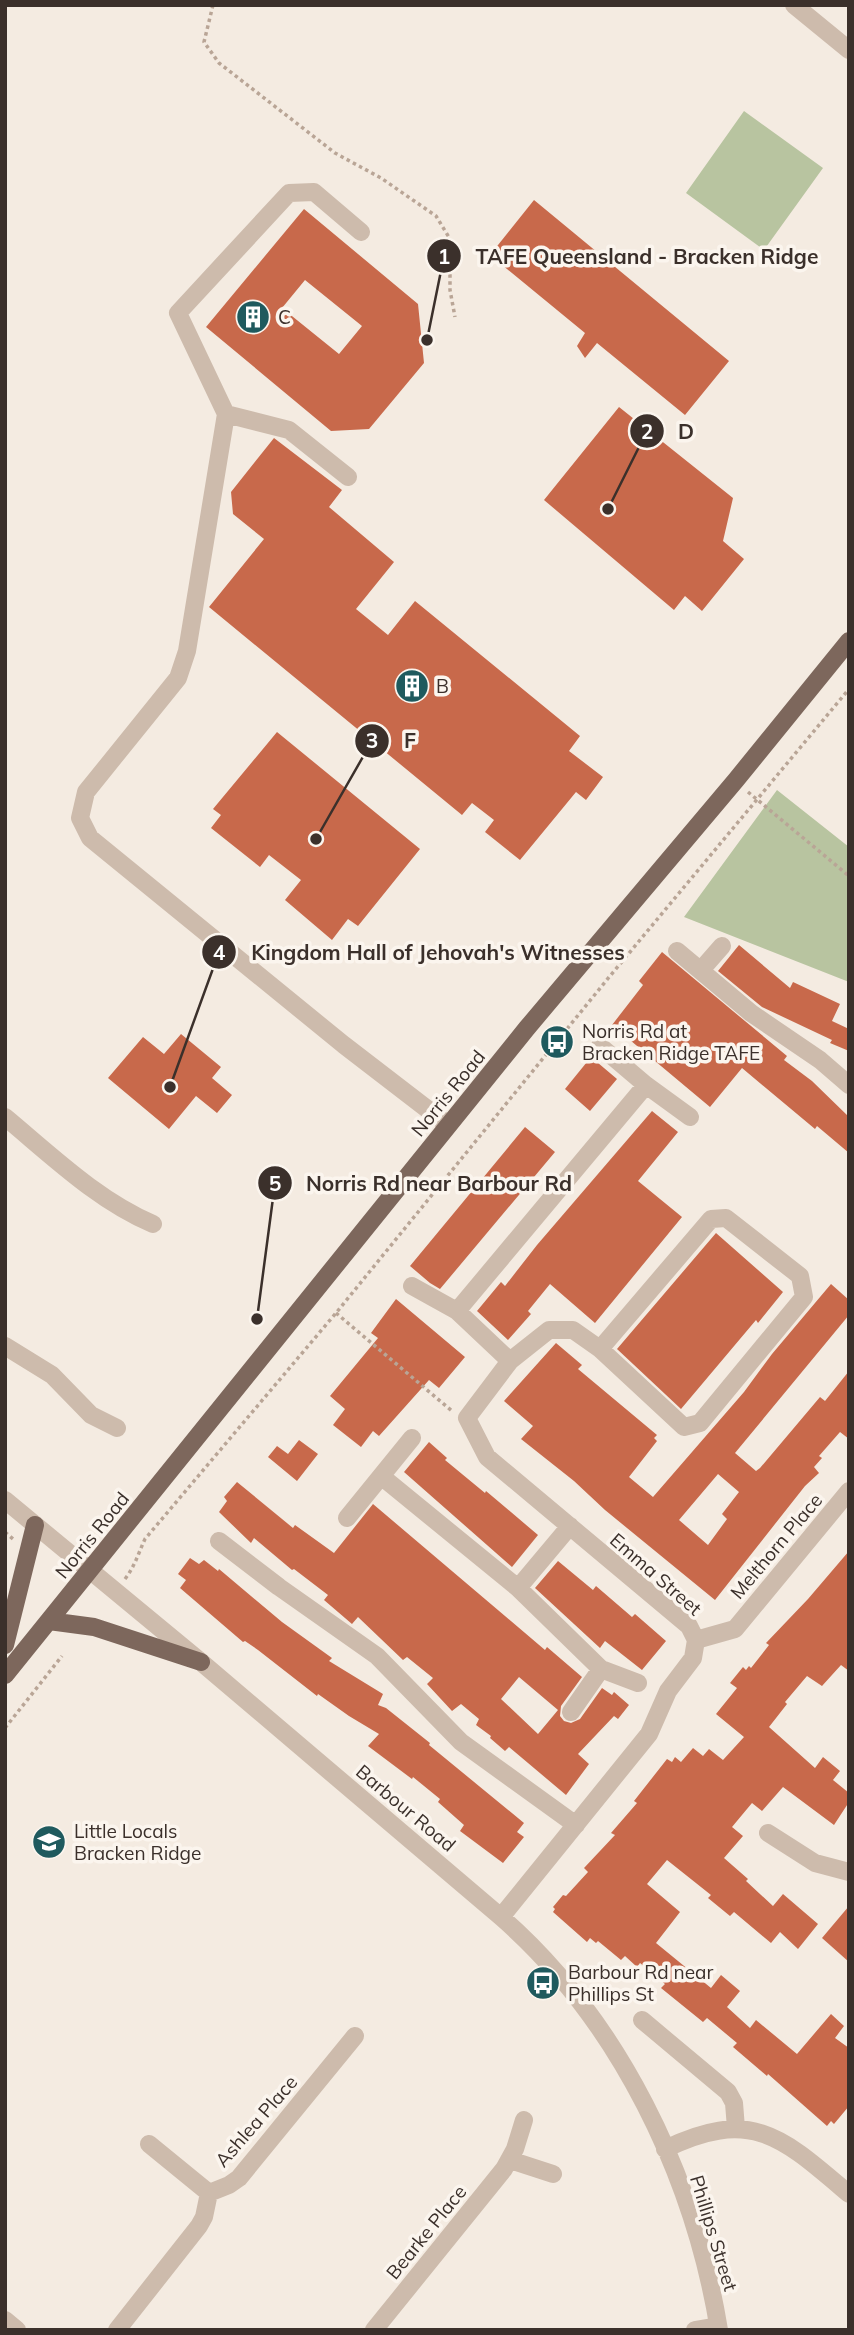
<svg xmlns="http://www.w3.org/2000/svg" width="854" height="2335" viewBox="0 0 854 2335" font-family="Mulish,sans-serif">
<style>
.green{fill:#b8c4a0}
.building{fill:#c8694b;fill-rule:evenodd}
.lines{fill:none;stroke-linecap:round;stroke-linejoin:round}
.path{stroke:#b9a596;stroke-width:3.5;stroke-dasharray:3.5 3.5;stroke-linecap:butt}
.minor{stroke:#cdbbac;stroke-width:18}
.major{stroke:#7d675c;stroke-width:18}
.labels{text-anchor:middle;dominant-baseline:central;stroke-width:7;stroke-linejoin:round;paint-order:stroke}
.poi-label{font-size:19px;fill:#3b302b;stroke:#fbf5ee;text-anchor:start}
.street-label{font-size:19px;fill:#3b302b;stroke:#fbf5ee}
.leader{fill:none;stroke:#3b302b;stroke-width:2.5}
.callout-dot{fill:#3b302b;stroke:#fbf5ee;stroke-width:2.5}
.mark-label{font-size:21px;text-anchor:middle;font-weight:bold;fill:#fff}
.callout-label{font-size:21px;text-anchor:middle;font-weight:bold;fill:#3b302b;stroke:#fbf5ee;stroke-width:7;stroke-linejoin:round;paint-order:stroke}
</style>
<rect width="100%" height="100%" fill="#f4ebe1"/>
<path class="green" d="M 744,111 L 823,168 L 764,250 L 686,193 Z
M 777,790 L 849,847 L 849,982 L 684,917 Z"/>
<path class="building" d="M 534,200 L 729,361 L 685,415 L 597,343 L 585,358 L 577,346 L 585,333 L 490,255 Z
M 304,209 L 418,304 L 424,363 L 369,429 L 331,431 L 206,327 ZM 305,280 L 362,326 L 339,354 L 282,308 Z
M 619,407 L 733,498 L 723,541 L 744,559 L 702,611 L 685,596 L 674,610 L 544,500 Z
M 274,438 L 342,490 L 329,507 L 394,562 L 356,609 L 388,635 L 415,601 L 580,736 L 569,751 L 603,777 L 586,800 L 576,792 L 520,860 L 485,832 L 494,820 L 472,803 L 462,815 L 209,607 L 264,539 L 233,514 L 231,492 Z
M 277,732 L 420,849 L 358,926 L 348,919 L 332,940 L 285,900 L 301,880 L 269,855 L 260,867 L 211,828 L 221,815 L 213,809 Z
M 739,945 L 790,988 L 793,982 L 840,1004 L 832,1021 L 849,1029 L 849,1051 L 830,1043 L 832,1040 L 762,1007 L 718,971 Z
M 662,952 L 787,1056 L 784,1060 L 812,1081 L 849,1117 L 849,1153 L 817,1126 L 815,1129 L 742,1068 L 710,1107 L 612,1025 L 643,985 L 639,981 Z
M 181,1034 L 221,1067 L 212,1078 L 232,1095 L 217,1113 L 196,1096 L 169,1129 L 108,1078 L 143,1037 L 164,1054 Z
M 591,1057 L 617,1079 L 590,1111 L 565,1089 Z
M 652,1111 L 678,1132 L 638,1181 L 682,1217 L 595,1323 L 550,1284 L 528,1311 L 531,1314 L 508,1340 L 477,1311 L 501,1282 L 505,1286 L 537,1245 Z
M 525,1127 L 555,1152 L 440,1289 L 430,1283 L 410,1266 Z
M 716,1233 L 783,1292 L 758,1323 L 756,1320 L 681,1409 L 617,1349 Z
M 831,1284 L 849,1300 L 849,1315 L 735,1453 L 756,1471 L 760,1468 L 820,1397 L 825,1401 L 849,1371 L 849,1439 L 840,1432 L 819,1456 L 822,1458 L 814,1467 L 819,1473 L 805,1486 L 715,1600 L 605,1510 L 574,1481 L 521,1439 L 533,1426 L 504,1401 L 556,1343 L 582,1365 L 578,1369 L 657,1435 L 654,1438 L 657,1441 L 629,1477 L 653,1497 L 744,1392 L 772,1354 ZM 718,1474 L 739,1492 L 722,1514 L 727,1519 L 708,1545 L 679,1520 Z
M 396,1299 L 465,1357 L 439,1388 L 429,1380 L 379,1436 L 373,1431 L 361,1447 L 333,1425 L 345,1409 L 330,1396 L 378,1338 L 371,1333 Z
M 299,1440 L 318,1454 L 297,1481 L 268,1457 L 277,1446 L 288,1454 Z
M 429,1442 L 447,1458 L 445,1460 L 485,1493 L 486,1491 L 538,1535 L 512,1567 L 404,1472 Z
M 237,1482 L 293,1528 L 295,1525 L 334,1553 L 373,1504 L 545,1650 L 547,1647 L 582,1677 L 561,1706 L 560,1716 L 564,1721 L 571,1723 L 580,1719 L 602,1688 L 612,1695 L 614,1692 L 629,1705 L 618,1719 L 614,1716 L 578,1754 L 589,1764 L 566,1795 L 509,1747 L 505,1751 L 490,1738 L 491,1736 L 476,1725 L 479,1719 L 461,1704 L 452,1711 L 427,1684 L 433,1678 L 407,1657 L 403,1660 L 358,1617 L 352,1624 L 324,1600 L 328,1595 L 294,1569 L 292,1570 L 254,1538 L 251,1543 L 219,1512 L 227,1501 L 224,1497 ZM 519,1677 L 558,1710 L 538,1734 L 501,1699 Z
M 849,1551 L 849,1671 L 841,1665 L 822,1686 L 807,1676 L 785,1702 L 787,1704 L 769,1727 L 815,1768 L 823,1757 L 840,1771 L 833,1780 L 849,1793 L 849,1802 L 834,1825 L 783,1787 L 762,1811 L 752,1803 L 732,1827 L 743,1836 L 724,1858 L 748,1879 L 746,1881 L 773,1906 L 783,1894 L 818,1924 L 798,1949 L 780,1932 L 771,1943 L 734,1912 L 730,1916 L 708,1898 L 711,1895 L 667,1860 L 647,1884 L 680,1912 L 656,1943 L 711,1988 L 721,1975 L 740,1991 L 727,2007 L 750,2028 L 756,2020 L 797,2054 L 831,2014 L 844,2026 L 835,2038 L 849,2048 L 849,2106 L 834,2124 L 831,2121 L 827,2126 L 768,2074 L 767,2076 L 733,2047 L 737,2043 L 707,2018 L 703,2022 L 661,1988 L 665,1984 L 640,1963 L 637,1967 L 625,1956 L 621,1960 L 598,1941 L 596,1943 L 590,1938 L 587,1942 L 553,1912 L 555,1909 L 553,1907 L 563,1895 L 566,1896 L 588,1872 L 584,1868 L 615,1835 L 611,1833 L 637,1803 L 634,1801 L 667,1759 L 672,1762 L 675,1757 L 681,1762 L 693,1748 L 703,1756 L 709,1749 L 723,1760 L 744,1737 L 716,1714 L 737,1688 L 730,1683 L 743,1667 L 746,1670 L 749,1666 L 751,1668 L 769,1645 L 766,1643 L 808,1599 Z
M 190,1558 L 199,1564 L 204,1560 L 218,1571 L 219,1569 L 282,1622 L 332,1658 L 329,1661 L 383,1694 L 378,1705 L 386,1708 L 430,1743 L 429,1745 L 524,1823 L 517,1832 L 524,1837 L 503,1863 L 460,1831 L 464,1825 L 438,1802 L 440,1799 L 413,1777 L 412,1779 L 368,1746 L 379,1734 L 349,1716 L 318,1694 L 317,1696 L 258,1650 L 245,1641 L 243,1642 L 180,1588 L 186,1580 L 178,1574 Z
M 558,1561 L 593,1590 L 596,1586 L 632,1617 L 635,1614 L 666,1641 L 642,1670 L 605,1641 L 600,1648 L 535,1588 Z
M 849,1906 L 849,1962 L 822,1938 Z"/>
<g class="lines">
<path class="path" d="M 213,5 L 204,42 L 219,63 L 335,153 L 381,178 L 436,216 L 450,239 L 450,290 L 455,317
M 748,792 L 849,876
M 336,1313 L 452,1411
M 5,1532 L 13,1539
M 125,1579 C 135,1566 138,1554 145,1539 L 336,1313 L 610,976 L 849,689
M 5,1728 L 62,1656"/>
<path class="minor" d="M 794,5 L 849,50
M 361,232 L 314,192 L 289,193 L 178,313 L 226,414 L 187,651 L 178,678 L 86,792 L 80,818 L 90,838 L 344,1045 L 448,1125
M 226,414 L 289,430 L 348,477
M 677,951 L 751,1013 L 820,1060 L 849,1085
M 701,970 L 722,946
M 600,1046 L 646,1085 L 690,1117
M 5,1117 C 52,1156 97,1200 153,1224
M 412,1286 L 457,1311 L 510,1361
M 457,1311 L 646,1085
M 5,1346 L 52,1375 L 91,1415 L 117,1428
M 381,1476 L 518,1588 L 601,1669 L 638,1683
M 5,1500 L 201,1662 L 501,1917 C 619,2020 694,2176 719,2330
M 347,1518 L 412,1438
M 219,1541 L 279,1587 L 377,1656 L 461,1742 L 576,1825
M 518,1588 L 570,1526
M 696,1640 L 735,1629 L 849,1491
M 571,1712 L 601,1669
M 768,1833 L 815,1863 L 849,1872
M 501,1917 L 649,1734 L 668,1691 L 693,1658 L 696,1640 L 689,1626 L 487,1457 L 467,1418 L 510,1361 L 549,1330 L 573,1330 L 600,1349 L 684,1427 L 700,1423 L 804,1297 L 800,1276 L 726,1218 L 711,1219 L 600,1349
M 642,2020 L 728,2092 L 734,2103 L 736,2128
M 149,2144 L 209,2193
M 665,2149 C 752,2107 782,2137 849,2194
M 510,2160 L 553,2174
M 5,2320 L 17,2330
M 117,2330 L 199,2226 L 204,2217 L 209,2193 L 229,2185 L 239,2178 L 355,2036
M 374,2330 L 504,2169 L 515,2149 L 524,2120
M 695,2330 L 718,2326"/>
<path class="major" d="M 49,1621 L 94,1627 L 201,1662
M 5,1645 L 35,1525
M 5,1675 L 527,1028 L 736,780 L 849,641"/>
</g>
<defs>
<g id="building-disc" transform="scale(1.75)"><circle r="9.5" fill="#1f5a5e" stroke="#fbf5ee"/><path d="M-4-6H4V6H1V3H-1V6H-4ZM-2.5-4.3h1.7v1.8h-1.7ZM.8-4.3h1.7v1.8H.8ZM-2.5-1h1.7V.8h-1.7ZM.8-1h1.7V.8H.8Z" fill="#fff"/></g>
<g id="bus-disc" transform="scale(1.75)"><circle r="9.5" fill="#1f5a5e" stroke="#fbf5ee"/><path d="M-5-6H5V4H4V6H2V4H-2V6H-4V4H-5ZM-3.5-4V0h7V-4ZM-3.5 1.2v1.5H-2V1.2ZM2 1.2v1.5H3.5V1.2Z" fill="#fff"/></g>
<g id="school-disc" transform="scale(1.75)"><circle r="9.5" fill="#1f5a5e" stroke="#fbf5ee"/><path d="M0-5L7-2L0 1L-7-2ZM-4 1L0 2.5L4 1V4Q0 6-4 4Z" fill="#fff"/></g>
</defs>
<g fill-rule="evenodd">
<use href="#building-disc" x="253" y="317"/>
<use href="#building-disc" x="412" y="686"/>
<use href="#bus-disc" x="557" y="1042"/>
<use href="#school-disc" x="49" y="1842"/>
<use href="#bus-disc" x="543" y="1983"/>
</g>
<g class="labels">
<g class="poi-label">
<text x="278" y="317">C</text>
<text x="436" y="686">B</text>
<text x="582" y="1031">Norris Rd at<tspan x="582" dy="22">Bracken Ridge TAFE</tspan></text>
<text x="74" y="1831">Little Locals<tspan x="74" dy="22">Bracken Ridge</tspan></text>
<text x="568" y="1972">Barbour Rd near<tspan x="568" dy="22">Phillips St</tspan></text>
</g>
<g class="street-label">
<text transform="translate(448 1093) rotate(-51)">Norris Road</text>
<text transform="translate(92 1535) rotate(-51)">Norris Road</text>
<text transform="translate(776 1546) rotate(-50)">Melthorn Place</text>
<text transform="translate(656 1574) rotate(41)">Emma Street</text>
<text transform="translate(406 1808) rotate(40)">Barbour Road</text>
<text transform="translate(256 2121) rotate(-49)">Ashlea Place</text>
<text transform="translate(426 2232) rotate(-51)">Bearke Place</text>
<text transform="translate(714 2233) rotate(73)">Phillips Street</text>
</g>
</g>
<path class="leader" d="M427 340L444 256M608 509L647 431M316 839L372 741M170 1087L219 952M257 1319L275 1183"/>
<g class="callout-dot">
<circle cx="427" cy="340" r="7"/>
<circle cx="608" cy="509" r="7"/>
<circle cx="316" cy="839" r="7"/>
<circle cx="170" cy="1087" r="7"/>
<circle cx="257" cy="1319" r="7"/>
<circle cx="444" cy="256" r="18"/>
<circle cx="647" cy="431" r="18"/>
<circle cx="372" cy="741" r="18"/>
<circle cx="219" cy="952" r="18"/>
<circle cx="275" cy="1183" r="18"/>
</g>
<g class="mark-label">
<text x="444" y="264">1</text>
<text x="647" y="439">2</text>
<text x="372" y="748">3</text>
<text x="219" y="960">4</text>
<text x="275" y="1191">5</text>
</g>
<g class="callout-label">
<text x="647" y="264">TAFE Queensland - Bracken Ridge</text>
<text x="686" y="439">D</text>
<text x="410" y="748">F</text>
<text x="438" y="960">Kingdom Hall of Jehovah's Witnesses</text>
<text x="439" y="1191">Norris Rd near Barbour Rd</text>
</g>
<rect width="854" height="2335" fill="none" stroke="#3b302b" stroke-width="14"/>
</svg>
